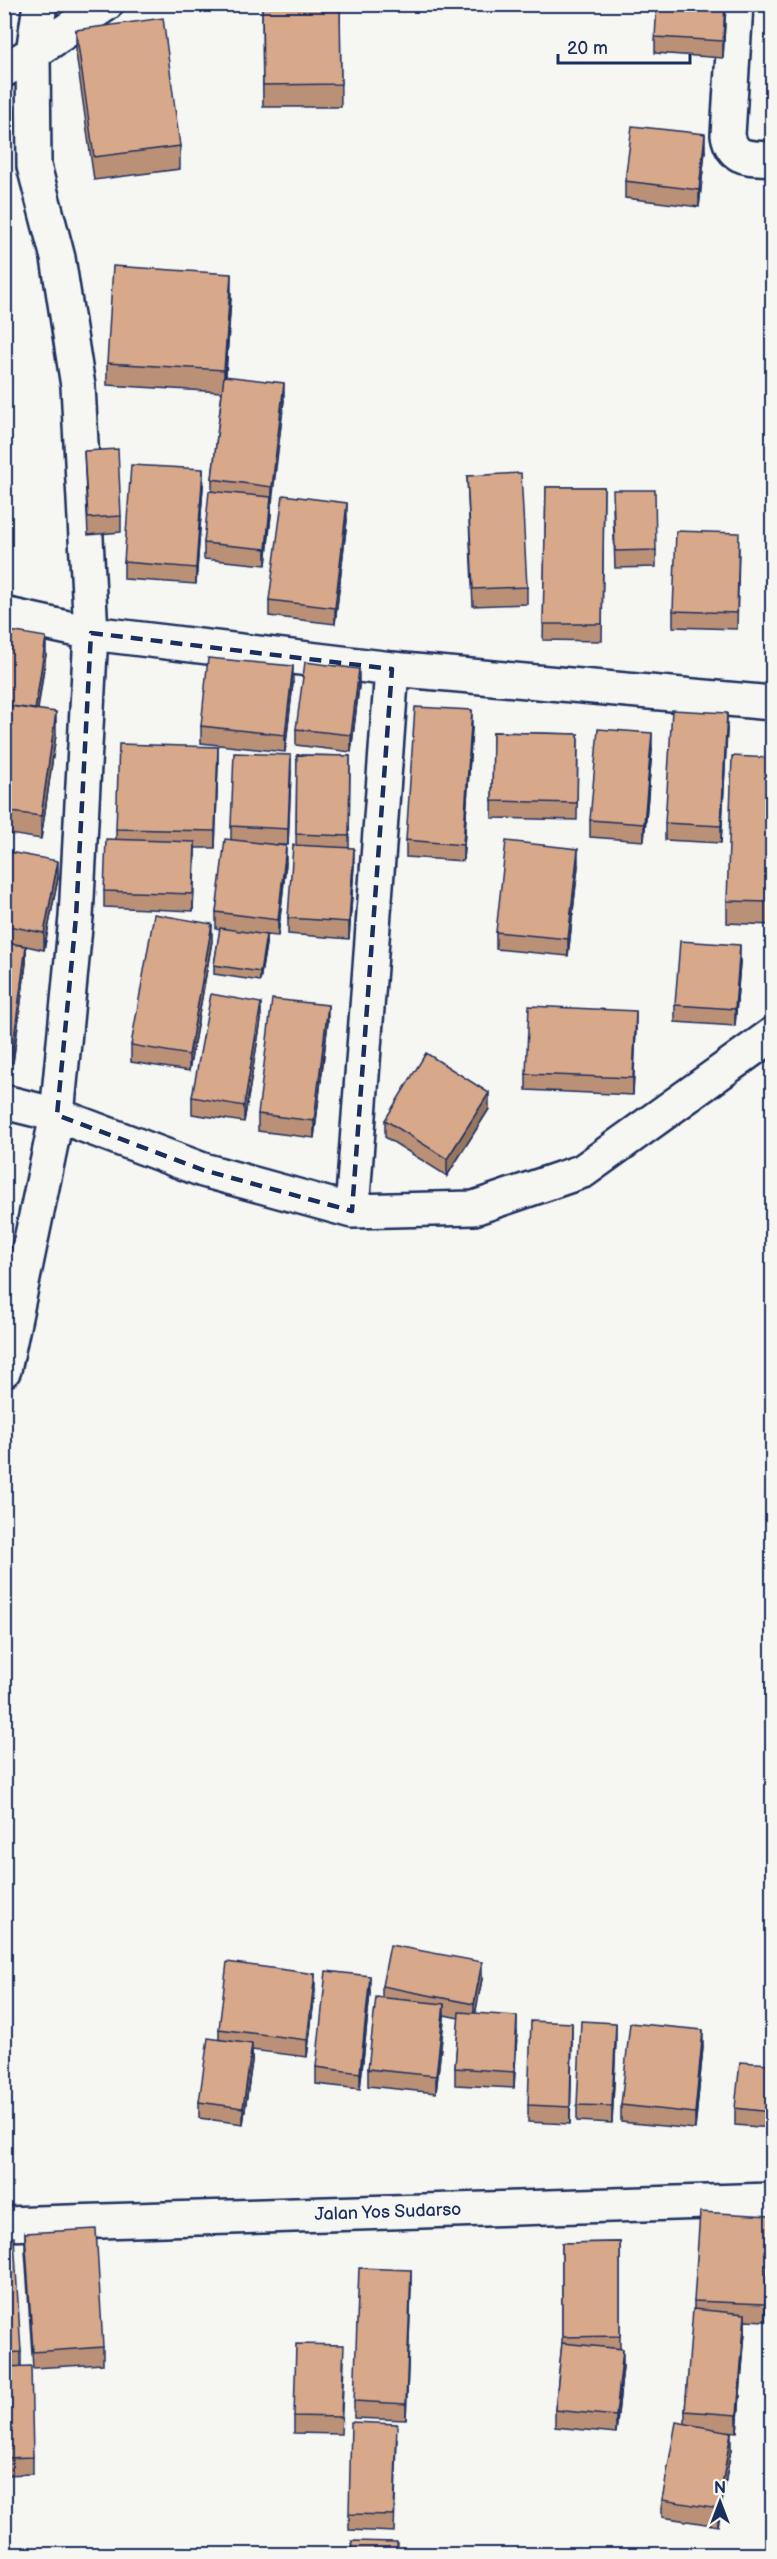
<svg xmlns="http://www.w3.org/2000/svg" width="777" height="2559" viewBox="0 0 777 2559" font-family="'Balsamiq Sans',sans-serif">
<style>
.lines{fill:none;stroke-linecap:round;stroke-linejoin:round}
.street-casing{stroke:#1b2f5e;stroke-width:38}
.secondary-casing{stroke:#1b2f5e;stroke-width:38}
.street{stroke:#f6f6f2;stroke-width:33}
.secondary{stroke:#f6f6f2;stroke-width:33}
.wall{fill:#ba9077;stroke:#1b2f5e;stroke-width:1.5}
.shaded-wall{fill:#977661;stroke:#1b2f5e;stroke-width:1.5}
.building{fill:#d8a88a;stroke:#1b2f5e;stroke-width:1.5}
.marked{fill:none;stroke:#1b2f5e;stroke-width:4.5;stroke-dasharray:12 8;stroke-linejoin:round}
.labels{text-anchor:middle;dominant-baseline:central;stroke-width:5;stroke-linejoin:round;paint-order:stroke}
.street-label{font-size:18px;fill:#1b2f5e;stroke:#f6f6f2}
</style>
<rect width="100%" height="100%" fill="#f6f6f2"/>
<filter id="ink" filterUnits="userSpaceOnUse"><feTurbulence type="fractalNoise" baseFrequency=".0167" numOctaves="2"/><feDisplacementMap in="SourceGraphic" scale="12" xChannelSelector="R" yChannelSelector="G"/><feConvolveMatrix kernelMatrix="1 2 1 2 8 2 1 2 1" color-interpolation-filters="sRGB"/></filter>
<g filter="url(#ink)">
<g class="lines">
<g class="street-casing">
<path id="street" d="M 736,4 L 728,135 C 733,161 750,157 772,159
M 4,70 L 33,53 L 106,4
M 4,614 L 91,633 L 392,669 L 772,703
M 4,1102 L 57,1115 L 203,1170 L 352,1211 L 474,1208 L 583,1171 L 772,1035
M 352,1211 L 392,669
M 4,1370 L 57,1115 L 76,917 L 91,633 L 78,386 L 58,258 L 34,166 L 33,53 L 40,4"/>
</g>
<g class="secondary-casing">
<path id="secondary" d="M 4,2224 L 772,2200"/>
</g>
<use href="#street" class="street"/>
<use href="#secondary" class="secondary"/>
</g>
<path class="wall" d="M 262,4 L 340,4 L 341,107 L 263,107 Z
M 726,4 L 723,58 L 655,53 L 655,37 Z
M 76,30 L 180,146 L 180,169 L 94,180 L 76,53 Z
M 705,151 L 699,207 L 625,198 L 625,181 Z
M 231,297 L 226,376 L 284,400 L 271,503 L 271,514 L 266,565 L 204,559 L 204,543 L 212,491 L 212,479 L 222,392 L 107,385 L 107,363 Z
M 84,451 L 121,516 L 121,532 L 88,535 Z
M 467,476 L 527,587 L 527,604 L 473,606 Z
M 203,486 L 196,584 L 124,579 L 124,562 Z
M 546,487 L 604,487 L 602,641 L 543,640 Z
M 613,507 L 656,550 L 656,567 L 615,568 Z
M 347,520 L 335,624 L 269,616 L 269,600 Z
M 739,549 L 737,629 L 673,627 L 673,611 Z
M 4,630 L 46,654 L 38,710 L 56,735 L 41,839 L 4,833 Z
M 293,683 L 285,752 L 201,743 L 201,726 Z
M 359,686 L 351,752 L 296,745 L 296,729 Z
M 472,727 L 463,861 L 406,857 L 406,840 Z
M 727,730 L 721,843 L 665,840 L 665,823 Z
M 493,732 L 578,734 L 577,820 L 492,818 Z
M 652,750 L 644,841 L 590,837 L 590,820 Z
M 297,755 L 350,756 L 349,848 L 354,865 L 349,939 L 288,934 L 288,918 L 296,845 Z
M 772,758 L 772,925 L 727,923 L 727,901 Z
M 218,764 L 215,848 L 195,848 L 193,911 L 104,907 L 104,891 L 116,839 L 116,829 Z
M 291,772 L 288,845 L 274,845 L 286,863 L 278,936 L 266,935 L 266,944 L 260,981 L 214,974 L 214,965 L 220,930 L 216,929 L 216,912 L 231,839 L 231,826 Z
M 4,851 L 58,878 L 44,950 L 26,946 L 26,963 L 13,1063 L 4,1062 L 4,943 L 26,946 L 4,942 Z
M 578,866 L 568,956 L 496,949 L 496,932 Z
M 212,941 L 189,1071 L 131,1062 L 131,1045 Z
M 740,962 L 735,1026 L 675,1022 L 675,1005 Z
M 261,1020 L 244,1122 L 192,1114 L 192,1097 Z
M 328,1022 L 314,1138 L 258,1131 L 258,1114 Z
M 636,1028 L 633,1095 L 526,1090 L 526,1074 Z
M 489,1109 L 447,1176 L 385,1137 L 385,1120 Z
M 482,1979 L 475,2013 L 517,2032 L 514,2088 L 455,2085 L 455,2068 L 459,2018 L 444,2015 L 436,2093 L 368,2086 L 368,2069 L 382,1997 L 382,1986 Z
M 315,1991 L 307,2057 L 252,2050 L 252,2061 L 243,2124 L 199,2118 L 199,2102 L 219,2040 L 219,2029 Z
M 370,1993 L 360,2089 L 316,2084 L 316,2067 Z
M 572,2040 L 570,2124 L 528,2122 L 528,2105 Z
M 616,2040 L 612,2123 L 577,2121 L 577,2105 Z
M 703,2047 L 695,2129 L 621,2122 L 621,2105 Z
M 772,2064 L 772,2128 L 735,2125 L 735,2108 Z
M 25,2233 L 103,2347 L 103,2364 L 33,2368 L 25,2250 Z
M 770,2233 L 765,2321 L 745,2320 L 745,2331 L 737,2432 L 725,2431 L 731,2449 L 718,2526 L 662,2517 L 662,2500 L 685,2424 L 685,2411 L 694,2310 L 694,2301 Z
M 4,2238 L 21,2352 L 21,2366 L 33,2457 L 33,2474 L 4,2475 Z
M 620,2242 L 620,2349 L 623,2366 L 616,2433 L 555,2427 L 555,2410 L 562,2343 L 562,2243 Z
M 411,2287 L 406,2420 L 354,2418 L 354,2401 Z
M 344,2362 L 341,2434 L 294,2433 L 294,2416 Z
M 397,2441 L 394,2532 L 349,2530 L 349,2514 Z"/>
<path class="shaded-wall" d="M 725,4 L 726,4 L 723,58 L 723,41 Z
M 705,134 L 705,151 L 699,207 L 699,190 Z
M 231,274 L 231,297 L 224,393 L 224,370 Z
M 284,383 L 284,400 L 272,503 L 272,487 Z
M 203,469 L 203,486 L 196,584 L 196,568 Z
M 271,497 L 271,514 L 266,565 L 266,549 Z
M 347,503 L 347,520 L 335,624 L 335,608 Z
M 46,637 L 46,654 L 35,727 L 35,710 Z
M 293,666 L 293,683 L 285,752 L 285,735 Z
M 359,669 L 359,686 L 351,752 L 351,735 Z
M 472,710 L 472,727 L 463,861 L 463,845 Z
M 56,712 L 56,735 L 41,839 L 41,816 Z
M 727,713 L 727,730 L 721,843 L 721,826 Z
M 652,733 L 652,750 L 644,841 L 644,824 Z
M 218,747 L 218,764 L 215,848 L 215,831 Z
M 291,755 L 291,772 L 288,845 L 288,829 Z
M 195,842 L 195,859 L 193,911 L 193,894 Z
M 286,846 L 286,863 L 278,936 L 278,920 Z
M 354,848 L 354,865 L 349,939 L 349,922 Z
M 578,849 L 578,866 L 568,956 L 568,939 Z
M 58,861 L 58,878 L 44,950 L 44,933 Z
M 212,924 L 212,941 L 189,1071 L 189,1055 Z
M 266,935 L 266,944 L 260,981 L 260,972 Z
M 740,945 L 740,962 L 735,1026 L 735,1009 Z
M 26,946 L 26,963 L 13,1063 L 13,1046 Z
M 261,1003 L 261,1020 L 244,1122 L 244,1106 Z
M 328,1005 L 328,1022 L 314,1138 L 314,1121 Z
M 636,1011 L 636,1028 L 633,1095 L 633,1078 Z
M 489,1093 L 489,1109 L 447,1176 L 447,1159 Z
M 482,1962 L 482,1979 L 474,2021 L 474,2004 Z
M 315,1974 L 315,1991 L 307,2057 L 307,2040 Z
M 370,1976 L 370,1993 L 360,2089 L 360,2073 Z
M 444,2004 L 444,2021 L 436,2093 L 436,2076 Z
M 517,2016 L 517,2032 L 514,2088 L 514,2072 Z
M 572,2023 L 572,2040 L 570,2124 L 570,2107 Z
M 616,2023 L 616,2040 L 612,2123 L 612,2106 Z
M 703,2030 L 703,2047 L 695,2129 L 695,2113 Z
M 252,2044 L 252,2061 L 243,2124 L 243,2108 Z
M 770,2216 L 770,2233 L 765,2321 L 765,2304 Z
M 411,2270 L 411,2287 L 406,2420 L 406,2404 Z
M 745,2314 L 745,2331 L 737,2432 L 737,2415 Z
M 623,2349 L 623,2366 L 616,2433 L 616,2416 Z
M 731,2432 L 731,2449 L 718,2526 L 718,2509 Z"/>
<path class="building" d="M 262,4 L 340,4 L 341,84 L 263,85 Z
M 657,4 L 725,4 L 723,41 L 655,37 Z
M 163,18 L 180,146 L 94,157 L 76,30 Z
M 632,126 L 705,134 L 699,190 L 625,181 Z
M 113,266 L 231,274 L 224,370 L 107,363 Z
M 224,376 L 284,383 L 272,487 L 212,479 Z
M 118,449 L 121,516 L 88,518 L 84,451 Z
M 131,465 L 203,469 L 196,568 L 124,562 Z
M 521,473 L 527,587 L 473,589 L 467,476 Z
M 546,487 L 604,487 L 602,624 L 543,624 Z
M 613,490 L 655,490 L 656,550 L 615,551 Z
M 209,491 L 271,497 L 266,549 L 204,543 Z
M 283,495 L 347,503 L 335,608 L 269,600 Z
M 676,531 L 739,533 L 737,613 L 673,611 Z
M 4,630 L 46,637 L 35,710 L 4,705 Z
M 208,658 L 293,666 L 285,735 L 201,726 Z
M 305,662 L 359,669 L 351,735 L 296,729 Z
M 4,705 L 56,712 L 41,816 L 4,811 Z
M 415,707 L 472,710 L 463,845 L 406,840 Z
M 672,710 L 727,713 L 721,826 L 665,823 Z
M 598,729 L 652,733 L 644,824 L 590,820 Z
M 493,732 L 578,734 L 577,803 L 492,801 Z
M 119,744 L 218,747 L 215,831 L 116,829 Z
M 234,753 L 291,755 L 288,829 L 231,826 Z
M 297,755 L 350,756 L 349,836 L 296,834 Z
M 732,756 L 772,758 L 772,902 L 727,901 Z
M 106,839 L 195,842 L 193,894 L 104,891 Z
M 225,839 L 286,846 L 278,920 L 216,912 Z
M 506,841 L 578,849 L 568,939 L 496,932 Z
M 293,845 L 354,848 L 349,922 L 288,918 Z
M 4,851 L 58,861 L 44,933 L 4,925 Z
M 154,914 L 212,924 L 189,1055 L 131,1045 Z
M 220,928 L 266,935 L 260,972 L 214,965 Z
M 680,941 L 740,945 L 735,1009 L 675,1005 Z
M 4,943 L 26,946 L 13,1046 L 4,1045 Z
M 211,994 L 261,1003 L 244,1106 L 192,1097 Z
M 272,999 L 328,1005 L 314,1121 L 258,1114 Z
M 529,1006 L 636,1011 L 633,1078 L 526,1074 Z
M 426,1053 L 489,1093 L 447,1159 L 385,1120 Z
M 390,1945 L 482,1962 L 474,2004 L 382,1986 Z
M 227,1962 L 315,1974 L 307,2040 L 219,2029 Z
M 326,1971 L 370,1976 L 360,2073 L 316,2067 Z
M 376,1997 L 444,2004 L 436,2076 L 368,2069 Z
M 459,2012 L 517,2016 L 514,2072 L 455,2068 Z
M 531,2021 L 572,2023 L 570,2107 L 528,2105 Z
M 581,2021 L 616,2023 L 612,2106 L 577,2105 Z
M 630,2023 L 703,2030 L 695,2113 L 621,2105 Z
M 208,2038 L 252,2044 L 243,2108 L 199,2102 Z
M 740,2062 L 772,2064 L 772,2112 L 735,2108 Z
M 700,2212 L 770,2216 L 765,2304 L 694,2301 Z
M 96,2229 L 103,2347 L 33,2352 L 25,2233 Z
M 14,2237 L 21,2352 L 4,2353 L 4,2238 Z
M 620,2242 L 620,2336 L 562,2337 L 562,2243 Z
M 359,2268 L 411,2270 L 406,2404 L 354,2401 Z
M 693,2309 L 745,2314 L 737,2415 L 685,2411 Z
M 562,2343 L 623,2349 L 616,2416 L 555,2410 Z
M 296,2344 L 344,2345 L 341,2417 L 294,2416 Z
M 31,2366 L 33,2457 L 4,2458 L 4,2367 Z
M 351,2422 L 397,2424 L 394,2515 L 349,2514 Z
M 676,2422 L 731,2432 L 718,2509 L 662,2500 Z
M 352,2541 L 397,2542 L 397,2554 L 351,2554 Z"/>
</g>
<path class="marked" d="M 91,633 L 392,669 L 352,1211 L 203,1170 L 57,1115 L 76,917 Z"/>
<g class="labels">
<g class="street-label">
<text transform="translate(388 2212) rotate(-2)">Jalan Yos Sudarso</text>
</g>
</g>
<rect width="777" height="2559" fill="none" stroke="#f6f6f2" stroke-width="24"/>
<rect x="12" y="12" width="753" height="2535" fill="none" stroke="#1b2f5e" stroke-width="2" filter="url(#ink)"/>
<g transform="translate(720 2502)" stroke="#f6f6f2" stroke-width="4.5" paint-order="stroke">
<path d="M0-4.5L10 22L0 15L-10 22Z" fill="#1b2f5e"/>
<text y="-9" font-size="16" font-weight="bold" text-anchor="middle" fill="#1b2f5e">N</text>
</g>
<path d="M558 54v9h132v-9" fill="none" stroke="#1b2f5e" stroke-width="3"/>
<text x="567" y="54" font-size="18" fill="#1b2f5e" stroke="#f6f6f2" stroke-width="4.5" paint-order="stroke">20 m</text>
</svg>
